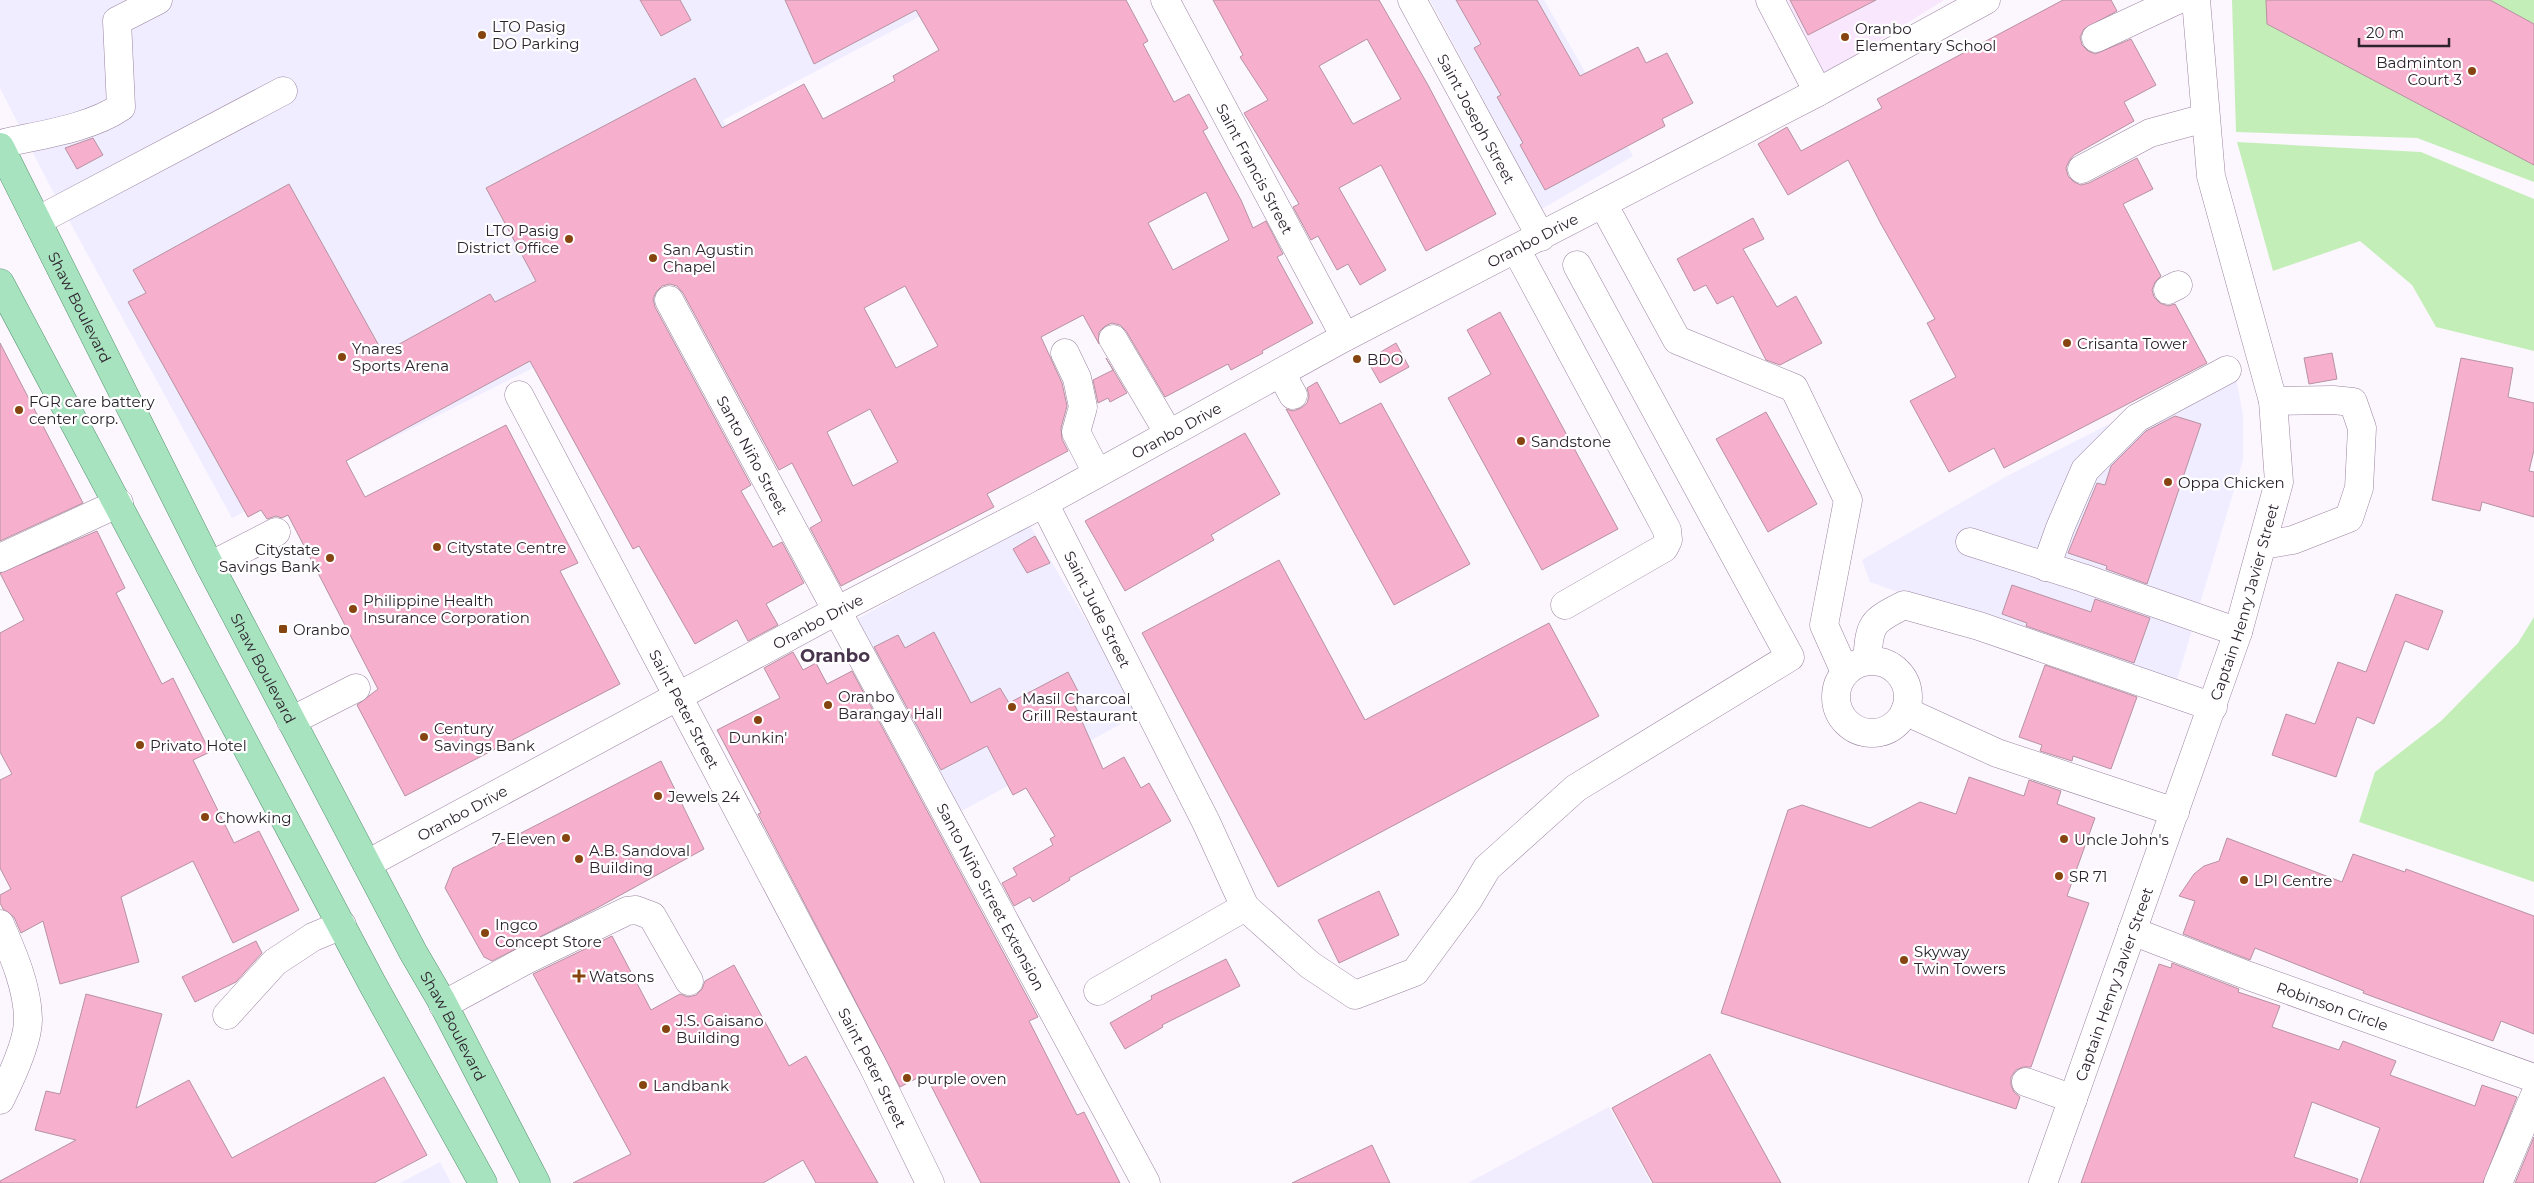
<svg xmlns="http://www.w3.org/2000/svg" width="2534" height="1183" viewBox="0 0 2534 1183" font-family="Montserrat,sans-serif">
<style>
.commercial{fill:#efedff}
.industrial{fill:#f1ecfe}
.built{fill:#f9e7fd}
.green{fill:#c4eeb8}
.building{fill:#f6afcd;stroke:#b792a1;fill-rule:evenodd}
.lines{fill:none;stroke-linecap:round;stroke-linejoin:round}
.minor-casing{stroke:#9a83a0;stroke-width:29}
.major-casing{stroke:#579371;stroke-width:29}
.minor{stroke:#fff;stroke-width:28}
.major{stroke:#a8e3bf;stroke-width:28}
.poi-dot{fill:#864510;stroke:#fff;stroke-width:2}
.labels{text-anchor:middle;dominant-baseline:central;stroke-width:4.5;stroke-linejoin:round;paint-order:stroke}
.poi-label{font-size:15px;fill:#2c232e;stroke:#fff;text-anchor:start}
.street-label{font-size:15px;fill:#2c232e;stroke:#fff}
.quarter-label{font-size:18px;font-weight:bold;fill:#48354d;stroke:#fff}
</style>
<rect width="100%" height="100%" fill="#fcf7fe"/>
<path class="commercial" d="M 0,0 L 951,0 L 723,120 L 729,132 L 604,199 L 660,301 L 527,371 L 232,518 L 49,184 L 0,88 Z
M 1430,0 L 1544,0 L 1633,156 L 1542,209 Z
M 2233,361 L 2243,415 L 2243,460 L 2174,690 L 1870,582 L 1862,560 L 2007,476 Z
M 1029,524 L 1141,713 L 958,813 L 852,622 Z
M 440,1162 L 451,1183 L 400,1183 Z"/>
<path class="industrial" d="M 1609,1107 L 1651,1183 L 1468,1183 Z"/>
<path class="built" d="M 1787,0 L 1944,0 L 1825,74 Z"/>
<path class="green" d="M 2232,0 L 2534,0 L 2534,182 L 2417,138 L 2236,132 Z
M 2237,142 L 2421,152 L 2534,199 L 2534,351 L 2436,327 L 2412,285 L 2360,241 L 2273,271 Z
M 2534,617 L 2534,882 L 2359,822 L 2375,772 L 2441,721 L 2518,643 Z"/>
<path class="building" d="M 640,0 L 680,0 L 691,20 L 661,36 Z
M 785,0 L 1126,0 L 1148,41 L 1143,44 L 1174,102 L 1189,94 L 1208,128 L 1203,131 L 1241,200 L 1253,228 L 1266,221 L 1283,254 L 1277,257 L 1313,323 L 1262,351 L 1263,353 L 1231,370 L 1228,364 L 1165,397 L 1126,331 L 1120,325 L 1112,323 L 1105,326 L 1099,332 L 1099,344 L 1083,315 L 1041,337 L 1062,383 L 1067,406 L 1061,428 L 1062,439 L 1068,451 L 987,494 L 994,507 L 841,586 L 810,528 L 822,521 L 792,463 L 779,470 L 683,293 L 677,286 L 670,284 L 662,286 L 656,292 L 653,299 L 655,307 L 751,485 L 741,491 L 773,547 L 782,542 L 804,583 L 766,604 L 778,625 L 748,641 L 737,620 L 695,644 L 639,546 L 633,549 L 530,361 L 346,461 L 365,497 L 506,425 L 578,563 L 560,571 L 620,684 L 405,796 L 357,705 L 378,689 L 288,515 L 282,518 L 276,516 L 267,519 L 261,510 L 248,517 L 128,302 L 146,293 L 133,270 L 289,184 L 383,353 L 490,294 L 495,302 L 536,281 L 486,188 L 695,78 L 722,128 L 804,84 L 823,119 L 895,81 L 893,76 L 939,50 L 916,10 L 814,64 ZM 1206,192 L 1229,240 L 1173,270 L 1148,223 ZM 905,286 L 938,346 L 896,368 L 864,308 ZM 870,409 L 898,462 L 853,486 L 827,432 Z
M 1213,0 L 1379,0 L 1428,85 L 1496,214 L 1426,251 L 1381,165 L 1339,188 L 1386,270 L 1360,285 L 1348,264 L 1337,270 L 1318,236 L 1311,240 L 1293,207 L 1299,204 L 1244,113 L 1268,100 L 1240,57 L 1243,55 ZM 1367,39 L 1401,99 L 1353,124 L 1319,66 Z
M 1456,0 L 1537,0 L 1580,76 L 1638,47 L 1646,63 L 1667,53 L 1693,103 L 1662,119 L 1665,126 L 1545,190 L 1520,145 L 1523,143 L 1497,97 L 1501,95 L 1474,48 L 1481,44 Z
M 1790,0 L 1876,0 L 1808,35 Z
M 2063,0 L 2111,0 L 2117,11 L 2084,29 L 2080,37 L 2082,45 L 2088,51 L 2095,54 L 2131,39 L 2156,85 L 2124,102 L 2134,121 L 2074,155 L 2069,161 L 2066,168 L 2068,176 L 2074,182 L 2081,185 L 2089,183 L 2137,158 L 2153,189 L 2123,204 L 2161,276 L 2155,282 L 2152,290 L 2154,297 L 2160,303 L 2168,306 L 2175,304 L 2207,363 L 2004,468 L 1994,448 L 1949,472 L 1910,401 L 1956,377 L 1927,323 L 1935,319 L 1881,224 L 1848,160 L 1788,195 L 1758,144 L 1787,127 L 1801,151 L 1882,108 L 1877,99 Z
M 2266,0 L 2490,0 L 2534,24 L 2534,165 L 2267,24 Z
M 93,138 L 103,155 L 77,169 L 65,148 Z
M 1753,218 L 1764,239 L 1743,249 L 1777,307 L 1796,296 L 1822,343 L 1780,365 L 1766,360 L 1733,296 L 1717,304 L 1706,285 L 1694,291 L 1677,259 Z
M 1500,312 L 1618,529 L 1542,570 L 1448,398 L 1491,374 L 1467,330 Z
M 0,343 L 83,503 L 0,541 Z
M 1396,343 L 1409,367 L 1380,383 L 1367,360 Z
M 2332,353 L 2337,379 L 2309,384 L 2304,358 Z
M 1106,358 L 1127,393 L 1110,402 L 1108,398 L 1098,403 L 1093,380 L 1113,370 Z
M 2461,358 L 2513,368 L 2508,397 L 2534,403 L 2534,450 L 2529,471 L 2534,472 L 2534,517 L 2482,502 L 2480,511 L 2432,500 Z
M 1317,382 L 1340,424 L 1381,403 L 1470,564 L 1394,605 L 1286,409 L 1293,411 L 1301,408 L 1307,403 L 1309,396 L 1307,388 Z
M 1766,412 L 1817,504 L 1768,532 L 1716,439 Z
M 2175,416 L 2201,424 L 2147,584 L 2106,569 L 2107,566 L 2068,553 L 2097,483 L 2105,485 L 2111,466 L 2146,431 Z
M 1245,433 L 1280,494 L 1211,535 L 1214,540 L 1125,591 L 1085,521 Z
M 97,531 L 125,588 L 116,593 L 162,684 L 173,678 L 210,752 L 193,760 L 234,843 L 259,831 L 299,910 L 233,943 L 193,861 L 121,897 L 139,962 L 60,984 L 43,921 L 21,933 L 14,917 L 3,909 L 0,903 L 0,895 L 11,889 L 0,868 L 0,780 L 12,774 L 0,752 L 0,633 L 24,620 L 0,573 Z
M 1035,536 L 1050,563 L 1027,573 L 1013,549 Z
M 1279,560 L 1365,720 L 1549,623 L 1599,716 L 1278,887 L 1142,633 Z
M 2012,585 L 2091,612 L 2095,599 L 2150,618 L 2134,663 L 2026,626 L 2027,623 L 2002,614 Z
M 2396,594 L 2443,611 L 2428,650 L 2405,641 L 2374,724 L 2357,717 L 2336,777 L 2272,755 L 2286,714 L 2315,724 L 2338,662 L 2366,672 Z
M 934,632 L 971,703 L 1000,688 L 1009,703 L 1068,672 L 1081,697 L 1073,701 L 1103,769 L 1124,757 L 1141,788 L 1149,783 L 1171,821 L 1069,878 L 1070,880 L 1033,902 L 1030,897 L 1014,906 L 1002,883 L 1017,875 L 1013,868 L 1053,845 L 1050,839 L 1055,836 L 1026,788 L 1013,795 L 987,746 L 941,770 L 874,647 L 898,635 L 905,648 Z
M 793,652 L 803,670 L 816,663 L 827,684 L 852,671 L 1038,1017 L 1029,1021 L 1077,1115 L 1084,1112 L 1120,1183 L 981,1183 L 925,1074 L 900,1087 L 758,814 L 761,813 L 717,730 L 780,698 L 764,668 Z
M 2045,665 L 2137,697 L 2111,769 L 2073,756 L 2072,761 L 2040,751 L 2042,745 L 2019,737 Z
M 661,761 L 704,849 L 597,908 L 492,961 L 484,957 L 445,888 L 453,868 Z
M 1969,777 L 2024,796 L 2029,780 L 2061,791 L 2057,804 L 2095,818 L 2067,896 L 2089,903 L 2031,1067 L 2023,1067 L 2016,1070 L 2011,1077 L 2011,1085 L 2014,1092 L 2020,1097 L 2016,1109 L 1721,1013 L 1788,810 L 1802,805 L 1870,828 L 1920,802 L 1956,814 Z
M 2227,838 L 2342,882 L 2353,854 L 2405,872 L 2406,869 L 2534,916 L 2534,1034 L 2501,1021 L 2493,1041 L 2363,993 L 2364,991 L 2255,948 L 2250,960 L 2183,934 L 2195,901 L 2179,896 L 2194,874 L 2204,866 L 2219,861 Z
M 1379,891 L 1399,935 L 1339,963 L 1318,920 Z
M 612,936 L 651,1010 L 680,994 L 688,997 L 696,995 L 702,989 L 705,981 L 734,965 L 789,1066 L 806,1056 L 878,1183 L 816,1183 L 803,1160 L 763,1183 L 573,1183 L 631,1154 L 533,974 Z
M 256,941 L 262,953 L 236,982 L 195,1002 L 182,977 Z
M 1226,959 L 1240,986 L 1162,1025 L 1163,1027 L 1125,1049 L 1110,1023 L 1152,999 L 1151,996 Z
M 2172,963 L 2239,989 L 2238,992 L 2280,1006 L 2272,1027 L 2339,1050 L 2343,1041 L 2396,1061 L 2390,1075 L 2475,1106 L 2482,1085 L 2517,1097 L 2483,1183 L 2360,1183 L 2380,1128 L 2312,1102 L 2294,1157 L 2358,1179 L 2357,1183 L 2081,1183 L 2159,964 L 2171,968 Z
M 86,994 L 162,1014 L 136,1108 L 189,1080 L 232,1158 L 384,1077 L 427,1155 L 374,1183 L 0,1183 L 0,1181 L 76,1140 L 35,1130 L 46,1091 L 60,1094 Z
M 1710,1054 L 1781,1183 L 1653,1183 L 1612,1108 Z
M 2534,1137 L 2534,1183 L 2515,1183 Z
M 1372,1145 L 1390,1183 L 1292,1183 Z"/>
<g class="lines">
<g class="minor-casing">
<g id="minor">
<path id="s1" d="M 1165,0 L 1345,337"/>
<path id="s2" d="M 1412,0 L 1541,237"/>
<path d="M 1770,0 L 1818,92"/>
<path d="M 2096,38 L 2177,0"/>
<path d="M 0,144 C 38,135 89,129 121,107 L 117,21 L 158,0"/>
<path d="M 2082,169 L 2150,133 L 2205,118"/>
<path d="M 1603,204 L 1677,340 L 1794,388 L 1848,500 L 1824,625 L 1845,672"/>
<path d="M 37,221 L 283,91"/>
<path d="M 1516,249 L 1667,530 L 1668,540 L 1664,548 L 1565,605"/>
<path d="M 2168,290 L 2178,285"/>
<path id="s3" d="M 669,300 L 1146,1183"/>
<path d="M 1113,339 L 1169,434"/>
<path d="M 1065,353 L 1077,378 L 1083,407 L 1076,432 L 1097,473"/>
<path d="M 1281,373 L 1293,395"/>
<path id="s4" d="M 519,395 L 873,1066 L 930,1183"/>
<path id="s5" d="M 1044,503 L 1206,822 L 1245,907 L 1098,991"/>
<path d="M 1970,542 L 2083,578 L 2238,632"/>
<path d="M 2263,545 L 2293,540 L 2349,518 L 2359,488 L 2362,428 L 2353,402 L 2333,400 L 2273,401"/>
<path d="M 0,558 L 119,503"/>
<path d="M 210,566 L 276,532"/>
<path d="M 2046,567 L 2060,528 L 2085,470 L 2137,418 L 2227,370"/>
<path d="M 1867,661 C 1870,624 1870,622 1904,605 L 1979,626 L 2213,707"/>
<circle cx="1872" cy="697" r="36"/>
<path d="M 1905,711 L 1997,753 L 2175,812"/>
<path d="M 291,721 L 356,688"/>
<path id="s6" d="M 367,864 L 838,610 L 1044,503 L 1345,337 L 1818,92 L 1986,0"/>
<path d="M 1245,907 L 1310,965 L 1355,995 L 1415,972 L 1468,900 L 1487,868 L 1576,788 L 1790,657 L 1577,265"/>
<path d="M 0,924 C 13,954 28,988 28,1020 C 28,1042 10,1080 0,1100"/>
<path id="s7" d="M 2132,931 L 2249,976 L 2534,1078"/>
<path d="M 443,1005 L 526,960 L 627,911 L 636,910 L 652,916 L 689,981"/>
<path d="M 227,1015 L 275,962 L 313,937 L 342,925"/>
<path d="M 2026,1082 L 2073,1099"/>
<path id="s8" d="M 2043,1183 L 2238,632 L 2279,482 L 2273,401 L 2211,176 L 2196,0"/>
<path d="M 2498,1183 L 2534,1097"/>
</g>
</g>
<g class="major-casing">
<g id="major">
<path id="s9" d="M 0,147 L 210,566 L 413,952 L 441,1000 L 536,1183"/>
<path d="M 0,283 L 373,985 L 483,1183"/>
</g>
</g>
<use href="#minor" class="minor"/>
<use href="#major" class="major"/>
</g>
<g class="poi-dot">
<circle cx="482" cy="35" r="5"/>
<circle cx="1845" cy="37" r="5"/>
<circle cx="2472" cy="71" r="5"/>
<circle cx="569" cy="239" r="5"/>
<circle cx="653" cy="258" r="5"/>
<circle cx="2067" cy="343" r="5"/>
<circle cx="342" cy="357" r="5"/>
<circle cx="1357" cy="359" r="5"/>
<circle cx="19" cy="410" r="5"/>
<circle cx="1521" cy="441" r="5"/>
<circle cx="2168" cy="482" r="5"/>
<circle cx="437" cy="547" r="5"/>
<circle cx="330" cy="558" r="5"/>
<circle cx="353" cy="609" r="5"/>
<rect x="278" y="624" width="10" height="10" rx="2.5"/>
<circle cx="828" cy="705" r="5"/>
<circle cx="1012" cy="707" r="5"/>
<circle cx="758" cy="720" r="5"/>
<circle cx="424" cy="737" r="5"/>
<circle cx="140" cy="745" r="5"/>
<circle cx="658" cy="796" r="5"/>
<circle cx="205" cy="817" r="5"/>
<circle cx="566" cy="838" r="5"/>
<circle cx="2064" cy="839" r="5"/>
<circle cx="579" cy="859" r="5"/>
<circle cx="2059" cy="876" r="5"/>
<circle cx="2244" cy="880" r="5"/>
<circle cx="485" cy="933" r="5"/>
<circle cx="1904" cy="960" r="5"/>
<path d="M576.5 968.5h5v5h5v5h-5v5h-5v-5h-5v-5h5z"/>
<circle cx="666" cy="1029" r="5"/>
<circle cx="907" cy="1078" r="5"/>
<circle cx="643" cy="1085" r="5"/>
</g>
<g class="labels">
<g class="poi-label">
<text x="492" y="26">LTO Pasig<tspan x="492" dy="17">DO Parking</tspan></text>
<text x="1855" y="28">Oranbo<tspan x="1855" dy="17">Elementary School</tspan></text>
<text x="2462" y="62" text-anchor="end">Badminton<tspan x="2462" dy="17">Court 3</tspan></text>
<text x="559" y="230" text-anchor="end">LTO Pasig<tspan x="559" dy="17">District Office</tspan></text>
<text x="663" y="249">San Agustin<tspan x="663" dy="17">Chapel</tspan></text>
<text x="2077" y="343">Crisanta Tower</text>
<text x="352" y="348">Ynares<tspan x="352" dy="17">Sports Arena</tspan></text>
<text x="1367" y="359">BDO</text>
<text x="29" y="401">FGR care battery<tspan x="29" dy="17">center corp.</tspan></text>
<text x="1531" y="441">Sandstone</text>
<text x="2178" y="482">Oppa Chicken</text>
<text x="447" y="547">Citystate Centre</text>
<text x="320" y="549" text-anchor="end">Citystate<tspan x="320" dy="17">Savings Bank</tspan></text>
<text x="363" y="600">Philippine Health<tspan x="363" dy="17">Insurance Corporation</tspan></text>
<text x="293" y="629">Oranbo</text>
<text x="838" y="696">Oranbo<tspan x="838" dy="17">Barangay Hall</tspan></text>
<text x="1022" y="698">Masil Charcoal<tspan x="1022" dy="17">Grill Restaurant</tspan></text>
<text x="434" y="728">Century<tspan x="434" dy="17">Savings Bank</tspan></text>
<text x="758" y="737" text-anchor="middle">Dunkin'</text>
<text x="150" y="745">Privato Hotel</text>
<text x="668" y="796">Jewels 24</text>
<text x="215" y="817">Chowking</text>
<text x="556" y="838" text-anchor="end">7-Eleven</text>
<text x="2074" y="839">Uncle John's</text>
<text x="589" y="850">A.B. Sandoval<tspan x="589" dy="17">Building</tspan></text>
<text x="2069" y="876">SR 71</text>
<text x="2254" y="880">LPI Centre</text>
<text x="495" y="924">Ingco<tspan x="495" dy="17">Concept Store</tspan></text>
<text x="1914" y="951">Skyway<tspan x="1914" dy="17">Twin Towers</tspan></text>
<text x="589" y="976">Watsons</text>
<text x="676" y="1020">J.S. Gaisano<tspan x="676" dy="17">Building</tspan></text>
<text x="917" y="1078">purple oven</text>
<text x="653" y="1085">Landbank</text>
</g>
<g class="street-label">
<text stroke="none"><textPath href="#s2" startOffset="135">Saint Joseph Street</textPath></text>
<text stroke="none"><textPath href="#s1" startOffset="191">Saint Francis Street</textPath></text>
<text stroke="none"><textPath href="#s6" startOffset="1322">Oranbo Drive</textPath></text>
<text stroke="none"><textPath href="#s9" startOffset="179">Shaw Boulevard</textPath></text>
<text stroke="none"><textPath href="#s6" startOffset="918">Oranbo Drive</textPath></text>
<text stroke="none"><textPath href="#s3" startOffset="176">Santo Niño Street</textPath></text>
<text stroke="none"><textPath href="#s8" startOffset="615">Captain Henry Javier Street</textPath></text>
<text stroke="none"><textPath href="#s5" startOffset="119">Saint Jude Street</textPath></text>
<text stroke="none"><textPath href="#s6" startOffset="512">Oranbo Drive</textPath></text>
<text stroke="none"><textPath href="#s9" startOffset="584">Shaw Boulevard</textPath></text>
<text stroke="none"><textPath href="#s4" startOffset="355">Saint Peter Street</textPath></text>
<text stroke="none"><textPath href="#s6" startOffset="108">Oranbo Drive</textPath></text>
<text stroke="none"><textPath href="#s3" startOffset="678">Santo Niño Street Extension</textPath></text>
<text stroke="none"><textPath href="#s8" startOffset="211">Captain Henry Javier Street</textPath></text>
<text stroke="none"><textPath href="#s7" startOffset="214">Robinson Circle</textPath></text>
<text stroke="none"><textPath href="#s9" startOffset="989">Shaw Boulevard</textPath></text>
<text stroke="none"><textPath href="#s4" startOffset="760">Saint Peter Street</textPath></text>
</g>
<g class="quarter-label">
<text x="835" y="656">Oranbo</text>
</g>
</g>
<path d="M2359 38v8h90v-8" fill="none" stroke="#2c232e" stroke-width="2.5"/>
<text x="2366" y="38" font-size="15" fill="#2c232e" stroke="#ffffff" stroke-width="4" paint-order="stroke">20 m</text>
</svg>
